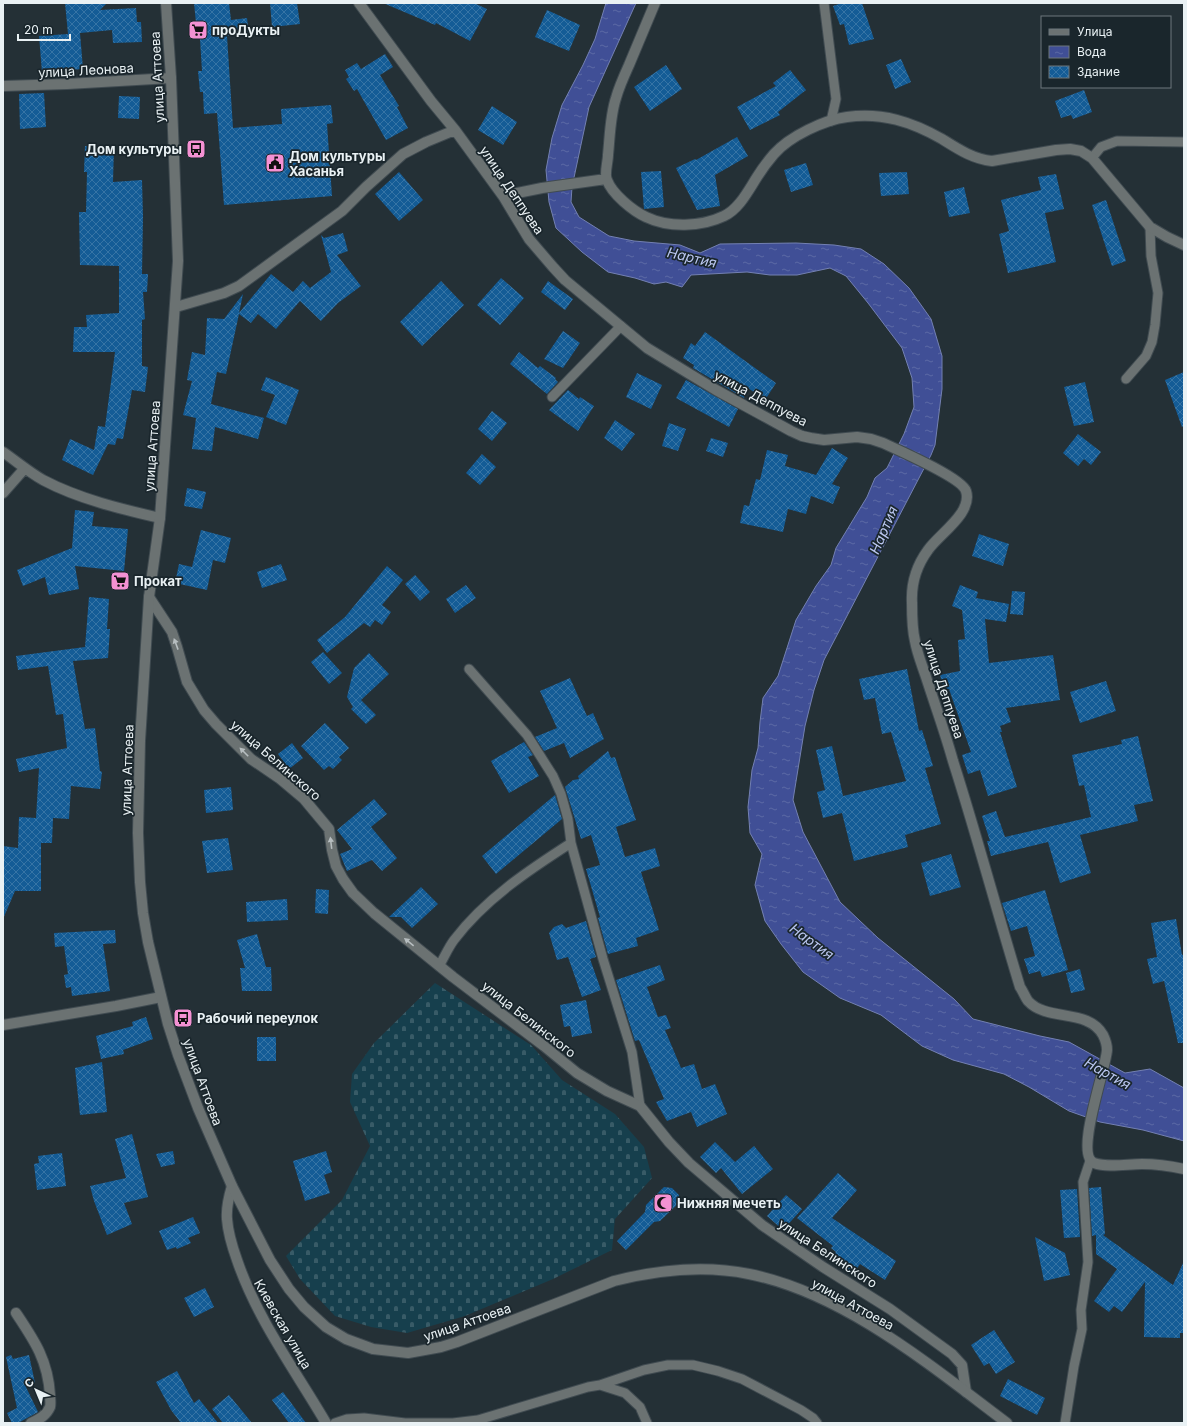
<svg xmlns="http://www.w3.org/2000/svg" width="1187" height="1426" viewBox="0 0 1187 1426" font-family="Inter,sans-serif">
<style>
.cemetery{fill:url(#cemetery-stones)}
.water{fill:url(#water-ripples);stroke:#7380b2}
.building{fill:url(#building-cross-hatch)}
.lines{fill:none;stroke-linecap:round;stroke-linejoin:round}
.service-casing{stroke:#404b51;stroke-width:11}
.minor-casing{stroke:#404b51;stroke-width:12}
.tertiary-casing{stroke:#404b51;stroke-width:12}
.service{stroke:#6b7272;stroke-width:9}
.minor{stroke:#6b7272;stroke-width:10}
.tertiary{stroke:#6b7272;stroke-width:10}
.oneway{fill:#b7bec0}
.labels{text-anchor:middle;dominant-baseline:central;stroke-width:3.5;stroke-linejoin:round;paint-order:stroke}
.poi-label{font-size:13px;font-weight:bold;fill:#e9f1f4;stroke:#1a262c;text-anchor:start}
.street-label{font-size:13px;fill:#e9f1f4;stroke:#1a262c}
.water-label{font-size:14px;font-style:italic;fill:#bbc7f0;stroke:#1a262c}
</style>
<defs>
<pattern id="cemetery-stones" width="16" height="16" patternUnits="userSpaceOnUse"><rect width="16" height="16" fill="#163f4d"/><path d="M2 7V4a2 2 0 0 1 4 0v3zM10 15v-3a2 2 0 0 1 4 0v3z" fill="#385b67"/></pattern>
<pattern id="water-ripples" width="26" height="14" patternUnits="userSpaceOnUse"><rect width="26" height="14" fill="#404f96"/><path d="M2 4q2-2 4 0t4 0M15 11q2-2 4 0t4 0" fill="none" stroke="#5c69a5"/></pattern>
<pattern id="building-cross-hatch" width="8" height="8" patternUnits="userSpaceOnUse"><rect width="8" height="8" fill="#145c96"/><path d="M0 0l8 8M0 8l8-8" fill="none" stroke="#3674a5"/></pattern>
</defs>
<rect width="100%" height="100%" fill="#243036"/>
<path class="cemetery" d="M 435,983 L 531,1045 L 562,1080 L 615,1114 L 644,1147 L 652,1178 L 615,1219 L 612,1250 L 553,1279 L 465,1316 L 407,1333 L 371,1327 L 335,1316 L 300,1279 L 286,1256 L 342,1200 L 370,1146 L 350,1102 L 352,1074 L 374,1043 Z"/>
<path class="water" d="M 606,3 L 636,3 L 589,107 L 572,187 L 571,202 L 579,217 L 609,236 L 634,241 L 680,245 L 700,253 L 720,244 L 796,243 L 834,245 L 861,249 L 884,264 L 909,288 L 931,319 L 942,356 L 942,389 L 935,445 L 931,455 L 824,660 L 814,690 L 805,726 L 793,800 L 803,832 L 840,902 L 878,938 L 954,999 L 973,1019 L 1040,1036 L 1069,1042 L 1125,1073 L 1150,1069 L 1184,1088 L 1184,1141 L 1143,1130 L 1100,1122 L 1069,1111 L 1029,1087 L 1004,1074 L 953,1060 L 922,1046 L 881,1015 L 840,998 L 803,972 L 781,944 L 765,921 L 755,885 L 762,854 L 750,833 L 748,807 L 752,770 L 758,748 L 760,722 L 763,698 L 778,676 L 796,620 L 816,586 L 831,565 L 836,548 L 867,497 L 875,478 L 887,468 L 904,434 L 914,407 L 912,378 L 902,348 L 868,303 L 846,276 L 830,268 L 797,275 L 770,275 L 747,272 L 691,275 L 682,287 L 666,282 L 654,284 L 635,278 L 608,272 L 582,252 L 556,228 L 549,202 L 546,170 L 552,138 L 562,105 L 583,65 L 595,39 Z"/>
<path class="building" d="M 65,3 L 107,3 L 100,10 L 136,8 L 137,22 L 141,22 L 142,42 L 113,43 L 112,30 L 80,33 L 83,69 L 42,72 L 39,36 L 68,34 Z
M 194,3 L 229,3 L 231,20 L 247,18 L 249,34 L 227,36 L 233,128 L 282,124 L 281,109 L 331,105 L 333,123 L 327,124 L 332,196 L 224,205 L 217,113 L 204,114 L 203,92 L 200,92 L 198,71 L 202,71 L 200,39 L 196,39 L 194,23 L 196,23 Z
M 270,3 L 297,3 L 300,24 L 272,27 Z
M 383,3 L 474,3 L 487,9 L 470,41 L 436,23 L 435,25 Z
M 842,3 L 862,3 L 874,39 L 849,45 L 844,24 L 840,25 L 833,6 Z
M 547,10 L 580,25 L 569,51 L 535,37 Z
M 385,54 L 393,67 L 380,75 L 399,106 L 397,107 L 408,128 L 386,140 L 357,89 L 354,91 L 346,79 L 349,77 L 345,70 L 357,63 L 361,69 Z
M 901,59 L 911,82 L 895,89 L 886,65 Z
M 666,65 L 682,89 L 650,111 L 634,87 Z
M 790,70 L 806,90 L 778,112 L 780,115 L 750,130 L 737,107 L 776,86 L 773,83 Z
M 1084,90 L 1092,112 L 1073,119 L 1071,115 L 1061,118 L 1055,101 Z
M 44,93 L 46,127 L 20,129 L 19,94 Z
M 119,96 L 140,97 L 139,119 L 118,118 Z
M 492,106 L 517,122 L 503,145 L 478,130 Z
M 737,137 L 748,156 L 715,175 L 720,206 L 697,210 L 676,168 L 695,159 L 696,160 Z
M 85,146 L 114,147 L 113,182 L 142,180 L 143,217 L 142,274 L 148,274 L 147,292 L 143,292 L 145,319 L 142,320 L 142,366 L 148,367 L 145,392 L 132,390 L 123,439 L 117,438 L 115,445 L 108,444 L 93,475 L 62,460 L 70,439 L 94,450 L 98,426 L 105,427 L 115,352 L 73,352 L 74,327 L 87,327 L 86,315 L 119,313 L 119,266 L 80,265 L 79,212 L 86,212 L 87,172 L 84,172 Z
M 806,163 L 813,185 L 791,192 L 784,170 Z
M 661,171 L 664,207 L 644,209 L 641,172 Z
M 399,172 L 423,200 L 399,221 L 375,194 Z
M 907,172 L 909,194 L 881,196 L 879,173 Z
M 1056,174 L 1064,209 L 1045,213 L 1056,262 L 1008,273 L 999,234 L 1009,231 L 1001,200 L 1041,190 L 1038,177 Z
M 964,187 L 970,213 L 949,217 L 944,192 Z
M 1106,200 L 1126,261 L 1112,266 L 1092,205 Z
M 343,233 L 348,251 L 337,255 L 361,286 L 338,303 L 321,321 L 300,301 L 276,329 L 258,314 L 251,323 L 239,314 L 226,374 L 217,372 L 211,404 L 264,418 L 258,439 L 215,427 L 212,451 L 192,449 L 196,418 L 183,415 L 192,381 L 187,380 L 192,352 L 205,355 L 207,318 L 224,319 L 243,294 L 239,313 L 271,274 L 293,292 L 303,281 L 310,288 L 331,272 L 321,235 L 324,238 Z
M 501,278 L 524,298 L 500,325 L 477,305 Z
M 441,281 L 464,305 L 422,346 L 400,322 Z
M 548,281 L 573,299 L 565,310 L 541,292 Z
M 563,331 L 580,343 L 563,368 L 544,359 Z
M 705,332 L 776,383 L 765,400 L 748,388 L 744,398 L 693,368 L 694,365 L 683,358 L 691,343 L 695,346 Z
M 519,352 L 538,368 L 540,366 L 556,378 L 555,379 L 558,382 L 547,394 L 510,364 Z
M 1184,372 L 1184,426 L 1182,427 L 1165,380 Z
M 637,373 L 662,385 L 651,409 L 626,397 Z
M 266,377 L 299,390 L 286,425 L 266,417 L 275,395 L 261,390 Z
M 686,380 L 738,409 L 729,427 L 676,398 Z
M 1085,382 L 1094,422 L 1074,426 L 1064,387 Z
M 568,390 L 579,399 L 580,397 L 594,406 L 578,431 L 549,410 Z
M 492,411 L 507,423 L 492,441 L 478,429 Z
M 615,420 L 635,434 L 622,451 L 604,438 Z
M 669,423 L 686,429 L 678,451 L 662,446 Z
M 1078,434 L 1101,452 L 1091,465 L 1084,459 L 1078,466 L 1063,453 Z
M 711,438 L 728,443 L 723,457 L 706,451 Z
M 832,448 L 848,458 L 832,484 L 840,487 L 833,504 L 811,496 L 806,514 L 788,509 L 783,532 L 740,523 L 744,505 L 749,506 L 756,479 L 760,480 L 767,450 L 788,455 L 785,466 L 816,475 Z
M 482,454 L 496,467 L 480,485 L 466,473 Z
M 187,488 L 206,492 L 202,509 L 184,506 Z
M 75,510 L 94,512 L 92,526 L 128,529 L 124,571 L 75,566 L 79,589 L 49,595 L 45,577 L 23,586 L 17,570 L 72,548 Z
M 201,530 L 231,538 L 225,563 L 213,560 L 207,590 L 175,583 L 179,564 L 192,567 Z
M 979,534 L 1009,544 L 1003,566 L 972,556 Z
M 281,564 L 287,580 L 262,588 L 257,572 Z
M 387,566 L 403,580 L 382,605 L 391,612 L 382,625 L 375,620 L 370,627 L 364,623 L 327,653 L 317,640 L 345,617 Z
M 415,575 L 430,592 L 420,601 L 405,584 Z
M 466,585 L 476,598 L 455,613 L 446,599 Z
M 960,585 L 978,592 L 976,598 L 1009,604 L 1006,622 L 985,619 L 989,663 L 1053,655 L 1060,700 L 1006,708 L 1011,722 L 1000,726 L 1002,732 L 1000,732 L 1017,787 L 988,796 L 980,770 L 968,774 L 962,755 L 971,752 L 949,689 L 944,690 L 940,675 L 960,671 L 958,640 L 965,639 L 962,610 L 952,606 Z
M 1012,591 L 1025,592 L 1023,615 L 1010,614 Z
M 89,597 L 109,599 L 107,629 L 110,629 L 108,658 L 73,661 L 85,729 L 95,728 L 100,771 L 102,772 L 100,789 L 71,786 L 69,819 L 53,818 L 52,843 L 41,843 L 41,891 L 15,891 L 3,919 L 3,846 L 18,848 L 19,817 L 36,818 L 39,768 L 19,772 L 16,759 L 67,748 L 63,714 L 56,715 L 48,666 L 18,670 L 16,656 L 85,647 Z
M 323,652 L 342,673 L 329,684 L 311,662 Z
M 369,653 L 389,674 L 361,700 L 376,715 L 366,724 L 351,709 L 353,707 L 347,697 L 354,668 Z
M 907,669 L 919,731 L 922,730 L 933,766 L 925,768 L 941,824 L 905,835 L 908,847 L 854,861 L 842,813 L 823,818 L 817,792 L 825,790 L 816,750 L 832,746 L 843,796 L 906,781 L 891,732 L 882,734 L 875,698 L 864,700 L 859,679 Z
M 570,678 L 587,716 L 593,713 L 604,739 L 570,758 L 564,743 L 544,751 L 535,737 L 557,728 L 540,691 Z
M 1106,681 L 1116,711 L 1080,723 L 1070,692 Z
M 325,723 L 349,748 L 339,757 L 342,760 L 333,769 L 329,766 L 324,770 L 301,746 Z
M 1138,736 L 1153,801 L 1134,805 L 1138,821 L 1080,835 L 1091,873 L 1060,883 L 1048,842 L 991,856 L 987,841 L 990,841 L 982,816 L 996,811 L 1005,837 L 1091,817 L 1084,785 L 1079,786 L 1072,755 L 1122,744 L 1121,740 Z
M 524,742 L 533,755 L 528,757 L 539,776 L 509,793 L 491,761 Z
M 292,743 L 303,758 L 289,769 L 278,754 Z
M 608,751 L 611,758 L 615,757 L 636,820 L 616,827 L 625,857 L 655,848 L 660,866 L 641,872 L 659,930 L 636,938 L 638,946 L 608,954 L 598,918 L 600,917 L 586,869 L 600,865 L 591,835 L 581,839 L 565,787 L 573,780 L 579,779 L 578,776 Z
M 231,787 L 233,810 L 206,813 L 204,790 Z
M 555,795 L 562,819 L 496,874 L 482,856 Z
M 374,799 L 387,814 L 371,827 L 397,858 L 382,871 L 372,860 L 347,871 L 340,854 L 352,849 L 337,830 Z
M 228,838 L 233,870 L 207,873 L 202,841 Z
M 951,854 L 961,887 L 930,896 L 921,863 Z
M 421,887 L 438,904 L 412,928 L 401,917 L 389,917 Z
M 316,889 L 329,890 L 328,914 L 315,913 Z
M 1045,890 L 1068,970 L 1042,977 L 1040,971 L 1029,974 L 1024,959 L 1035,956 L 1027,926 L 1011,931 L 1002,903 Z
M 287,899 L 288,920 L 247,922 L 246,902 Z
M 1176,919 L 1182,955 L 1184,954 L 1184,1043 L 1178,1043 L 1164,981 L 1153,984 L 1147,959 L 1157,957 L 1151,923 Z
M 586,921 L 596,957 L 590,959 L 601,990 L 582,997 L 568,957 L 557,960 L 549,933 L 554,927 L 562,924 L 566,928 Z
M 115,930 L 116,943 L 103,944 L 110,991 L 72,996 L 71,987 L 66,988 L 64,975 L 68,974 L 64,946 L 55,947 L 54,933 Z
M 257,934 L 266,967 L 271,967 L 272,991 L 242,991 L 240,968 L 245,968 L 237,940 Z
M 660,965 L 665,980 L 647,987 L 658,1017 L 666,1015 L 671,1028 L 665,1030 L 681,1068 L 694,1064 L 702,1089 L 715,1084 L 727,1114 L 697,1127 L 691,1112 L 667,1121 L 656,1102 L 664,1099 L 639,1040 L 635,1041 L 616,980 Z
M 1080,969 L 1085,990 L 1071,993 L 1066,973 Z
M 586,1000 L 592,1033 L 572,1037 L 570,1026 L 564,1027 L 560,1005 Z
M 146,1017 L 153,1039 L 123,1050 L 124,1054 L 101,1059 L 96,1036 L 133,1026 L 132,1022 Z
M 257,1037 L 276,1037 L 276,1061 L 257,1061 Z
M 102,1062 L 107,1112 L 80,1115 L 75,1068 Z
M 132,1134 L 148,1197 L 124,1203 L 132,1224 L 107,1235 L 94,1201 L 90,1186 L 126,1178 L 115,1139 Z
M 715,1142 L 735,1162 L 754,1146 L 773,1169 L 742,1194 L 721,1168 L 716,1173 L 700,1157 Z
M 173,1151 L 175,1164 L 161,1167 L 156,1154 Z
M 326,1151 L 332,1172 L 324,1175 L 330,1193 L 305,1201 L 293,1161 Z
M 62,1153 L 66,1186 L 37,1190 L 34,1164 L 39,1163 L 38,1156 Z
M 838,1173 L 857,1190 L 832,1218 L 896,1261 L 885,1280 L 860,1264 L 853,1274 L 831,1259 L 836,1252 L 831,1248 L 833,1246 L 797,1218 Z
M 664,1187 L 672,1188 L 679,1195 L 679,1203 L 660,1221 L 654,1222 L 626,1250 L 617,1241 L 645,1212 L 646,1205 Z
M 1101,1187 L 1105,1234 L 1103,1235 L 1173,1285 L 1184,1261 L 1184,1333 L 1180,1333 L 1180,1338 L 1144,1337 L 1145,1282 L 1122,1312 L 1114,1306 L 1109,1312 L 1094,1301 L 1117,1269 L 1096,1254 L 1096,1235 L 1092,1236 L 1089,1188 Z
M 1077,1189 L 1080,1237 L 1064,1238 L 1060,1190 Z
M 786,1195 L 802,1209 L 783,1230 L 767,1216 Z
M 193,1217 L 200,1233 L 188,1238 L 191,1243 L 177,1249 L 176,1247 L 167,1250 L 159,1231 Z
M 1035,1237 L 1065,1253 L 1070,1275 L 1044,1281 Z
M 205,1288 L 214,1307 L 194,1317 L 184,1298 Z
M 994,1330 L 1015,1362 L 996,1374 L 989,1363 L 984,1366 L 971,1345 Z
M 11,1355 L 13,1359 L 29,1355 L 35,1383 L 25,1385 L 38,1412 L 18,1423 L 12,1423 L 7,1413 L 17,1408 L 6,1357 Z
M 177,1371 L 194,1403 L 199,1399 L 218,1423 L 181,1423 L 171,1410 L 156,1382 Z
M 1008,1379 L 1045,1398 L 1037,1415 L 1000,1396 Z
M 283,1392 L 306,1423 L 289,1423 L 272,1400 Z
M 229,1395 L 252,1423 L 223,1423 L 212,1409 Z"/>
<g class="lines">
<g class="service-casing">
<path id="service" d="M 824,3 L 836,99 L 831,121
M 1092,158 L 1101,147 L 1117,141 L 1184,142
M 1126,379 L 1146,356 L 1152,342 L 1155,325 L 1158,293 L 1151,256 L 1150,227
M 552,397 L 621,326
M 469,669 L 527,735 L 553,776 L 561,794 L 568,819 L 571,843 L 603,959 L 632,1052 L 640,1106
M 439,966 C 444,958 448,948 454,940 C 485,899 529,870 571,843
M 600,1385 L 644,1370 L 668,1365 L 693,1365 L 718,1371 L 742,1379 L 801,1410 L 813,1418 L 817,1423
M 335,1423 L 347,1419 L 364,1418 L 405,1423 L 453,1423 L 478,1420 L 588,1387 L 600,1385 L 625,1393 L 640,1407 L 647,1423
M 1065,1423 L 1074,1366 L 1082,1329 L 1081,1310 L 1088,1262 L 1083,1182 L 1090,1161"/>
</g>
<g class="minor-casing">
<path id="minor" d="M 359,3 L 431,101 L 455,130
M 655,3 C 646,24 638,44 629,65 C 624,76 619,87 616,98 C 610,116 610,136 608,155 C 608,162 604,174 607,180 C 612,194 633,211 646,217 C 669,228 701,227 724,216 C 739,209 748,191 757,177 C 762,169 768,161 774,154 C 790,136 824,120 847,117 C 882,112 912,122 942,139 C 958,149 973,159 992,161 L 1056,150 L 1070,149 L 1081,151 L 1092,158 L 1150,227 L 1167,237 L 1184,245
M 3,86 L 67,84 L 171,78
M 503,196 L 542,188 L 606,179
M 176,307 L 224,293 L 239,286 L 342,211 L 366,187 L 403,154 L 426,142 L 455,130 L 503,196 L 529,239 L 553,267 L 565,280 L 647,348 L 716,390 L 791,431 L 802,436 L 811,438 L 824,440 L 857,437 L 871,439 L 883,443 C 898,450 962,478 966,491 C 973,513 939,534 928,550 C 917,565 911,584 912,603 C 912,615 912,629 915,641 C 917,653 922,665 926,677 C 935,705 945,732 953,761 C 977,836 997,912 1020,987 C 1023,991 1025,997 1028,1001 C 1047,1022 1088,1008 1103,1035 C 1105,1039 1107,1046 1107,1050 C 1106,1069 1074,1155 1094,1163 C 1108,1168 1127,1164 1142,1164 C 1156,1164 1170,1166 1184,1169
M 3,452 C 16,461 29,472 43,480 C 79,499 121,509 160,518
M 3,493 L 25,468
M 149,597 L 172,632 L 177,647 L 187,682 L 204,710 L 216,724 L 251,759 L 279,778 L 304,799 L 329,829 L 332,850 L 336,866 L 343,879 L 353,893 L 374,913 L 453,977 L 544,1046 L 577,1073 L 607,1091 L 640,1106 L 669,1142 L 689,1163 L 762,1225 L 823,1267 L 890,1309 L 952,1354 L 962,1365 L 966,1392
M 3,1025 L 116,1006 L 161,997
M 232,1186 C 229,1196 226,1207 227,1219 C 228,1233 232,1246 237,1260 C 257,1319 295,1370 326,1423
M 16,1313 C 34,1340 48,1360 50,1395 C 50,1399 51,1403 50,1407 C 46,1416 39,1419 31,1423"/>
</g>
<g class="tertiary-casing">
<path id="tertiary" d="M 166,3 L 171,78 L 178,261 L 160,518 L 149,597 L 140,741 L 138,833 L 140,882 L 143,913 L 148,942 L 168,1024 L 178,1055 L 198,1108 L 232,1186 L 270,1260 L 289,1289 L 304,1307 L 326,1327 L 346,1339 L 373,1349 L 408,1353 L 441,1347 L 457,1342 L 614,1281 C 657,1270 705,1265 749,1274 C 844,1293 931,1366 1007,1423"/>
</g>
<use href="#service" class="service"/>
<use href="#minor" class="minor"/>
<use href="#tertiary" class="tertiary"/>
</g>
<defs><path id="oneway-solid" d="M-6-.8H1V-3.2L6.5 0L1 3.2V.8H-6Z"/></defs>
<g class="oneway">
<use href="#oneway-solid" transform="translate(176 644) rotate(-110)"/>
<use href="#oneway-solid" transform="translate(244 752) rotate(-135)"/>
<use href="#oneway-solid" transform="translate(331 843) rotate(-97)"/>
<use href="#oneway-solid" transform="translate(409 942) rotate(-141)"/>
</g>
<defs>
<g id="supermarket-square" transform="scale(1)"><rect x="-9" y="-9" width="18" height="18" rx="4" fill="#f491d3" stroke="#1a262c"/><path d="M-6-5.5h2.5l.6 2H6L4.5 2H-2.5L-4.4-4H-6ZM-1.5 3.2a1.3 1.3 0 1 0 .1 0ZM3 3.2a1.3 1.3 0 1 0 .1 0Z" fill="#111"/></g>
<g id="bus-square" transform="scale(1)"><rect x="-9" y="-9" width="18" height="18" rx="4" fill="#f491d3" stroke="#1a262c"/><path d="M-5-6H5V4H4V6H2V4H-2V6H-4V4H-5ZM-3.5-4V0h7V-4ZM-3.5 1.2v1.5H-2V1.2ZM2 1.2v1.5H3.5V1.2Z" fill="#111"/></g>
<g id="civic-square" transform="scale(1)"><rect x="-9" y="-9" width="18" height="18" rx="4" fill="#f491d3" stroke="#1a262c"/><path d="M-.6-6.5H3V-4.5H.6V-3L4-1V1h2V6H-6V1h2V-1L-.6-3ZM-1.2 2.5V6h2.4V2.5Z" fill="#111"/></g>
<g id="mosque-square" transform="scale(1)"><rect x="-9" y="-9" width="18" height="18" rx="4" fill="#f491d3" stroke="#1a262c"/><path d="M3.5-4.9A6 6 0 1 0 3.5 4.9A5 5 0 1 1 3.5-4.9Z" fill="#111"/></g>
</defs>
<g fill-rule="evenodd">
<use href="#supermarket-square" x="198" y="30"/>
<use href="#bus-square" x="196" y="149"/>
<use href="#civic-square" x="275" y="163"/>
<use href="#supermarket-square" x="120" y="581"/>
<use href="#bus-square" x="183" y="1018"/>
<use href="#mosque-square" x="663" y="1203"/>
</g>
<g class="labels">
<g class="poi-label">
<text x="212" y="30">проДукты</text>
<text x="182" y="149" text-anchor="end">Дом культуры</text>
<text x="289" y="156">Дом культуры<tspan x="289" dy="15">Хасанья</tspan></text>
<text x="134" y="581">Прокат</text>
<text x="197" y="1018">Рабочий переулок</text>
<text x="677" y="1203">Нижняя мечеть</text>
</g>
<g class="street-label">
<text transform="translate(86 70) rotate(-3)">улица Леонова</text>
<text transform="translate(157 77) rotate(-93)">улица Аттоева</text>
<text transform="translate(512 190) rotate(56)">улица Деппуева</text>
<text transform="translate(761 398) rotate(28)">улица Деппуева</text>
<text transform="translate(152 446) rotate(-86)">улица Аттоева</text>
<text transform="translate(944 689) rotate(72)">улица Деппуева</text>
<text transform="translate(276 760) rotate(41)">улица Белинского</text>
<text transform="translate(127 770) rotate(-88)">улица Аттоева</text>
<text transform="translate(529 1019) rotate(38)">улица Белинского</text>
<text transform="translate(203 1082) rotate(70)">улица Аттоева</text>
<text transform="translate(828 1253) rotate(33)">улица Белинского</text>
<text transform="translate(853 1304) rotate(29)">улица Аттоева</text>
<text transform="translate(467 1322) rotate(-19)">улица Аттоева</text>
<text transform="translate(283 1324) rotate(60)">Киевская улица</text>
</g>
<g class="water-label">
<text transform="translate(692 257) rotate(13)">Нартия</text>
<text transform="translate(883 530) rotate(-67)">Нартия</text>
<text transform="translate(812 941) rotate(36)">Нартия</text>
<text transform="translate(1108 1073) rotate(29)">Нартия</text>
</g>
</g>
<rect width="1187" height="1426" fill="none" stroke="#e9f1f4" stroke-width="8"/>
<rect x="1041" y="16" width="130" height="72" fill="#1a262c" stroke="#6d777c"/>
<rect x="1049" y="29" width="20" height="6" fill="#6b7272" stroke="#6d777c"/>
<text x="1077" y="36" font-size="12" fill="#e9f1f4">Улица</text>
<rect x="1049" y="46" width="20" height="12" fill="url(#water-ripples)" stroke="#6d777c"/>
<text x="1077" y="56" font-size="12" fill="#e9f1f4">Вода</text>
<rect x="1049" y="66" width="20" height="12" fill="url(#building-cross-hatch)" stroke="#6d777c"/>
<text x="1077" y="76" font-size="12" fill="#e9f1f4">Здание</text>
<g transform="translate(36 1390) rotate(316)" stroke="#1a262c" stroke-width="3" paint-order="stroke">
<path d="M0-3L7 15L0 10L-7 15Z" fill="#e9f1f4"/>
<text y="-6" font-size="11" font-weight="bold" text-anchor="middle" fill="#e9f1f4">С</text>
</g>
<path d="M18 34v6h52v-6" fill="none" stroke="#e9f1f4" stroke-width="2"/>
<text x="24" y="34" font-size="12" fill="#e9f1f4" stroke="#1a262c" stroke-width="3" paint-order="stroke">20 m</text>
</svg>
